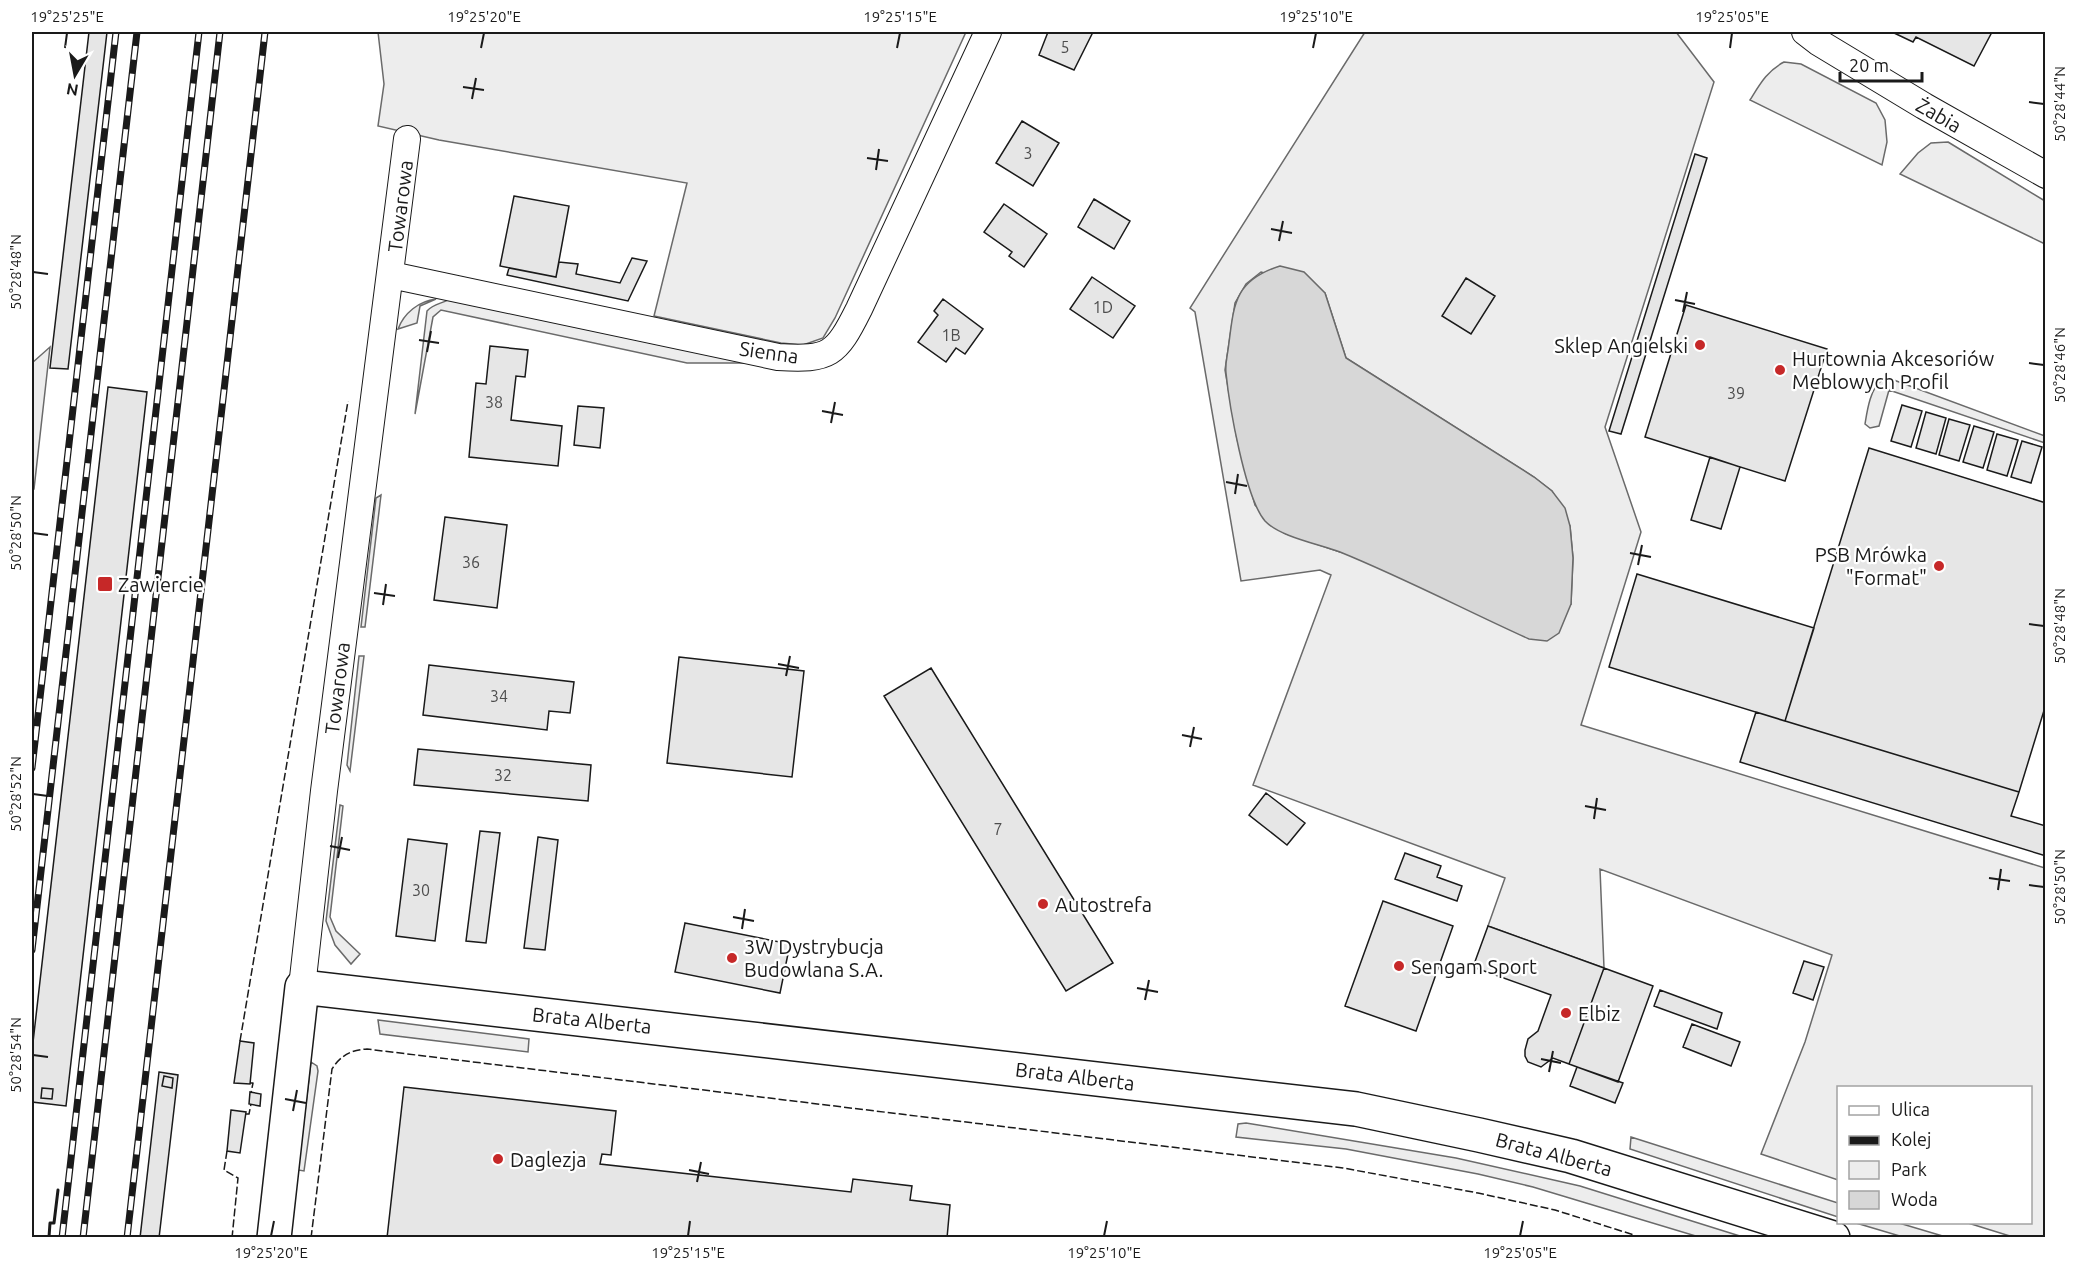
<svg xmlns="http://www.w3.org/2000/svg" width="2077" height="1269" viewBox="0 0 2077 1269" font-family="Ubuntu,sans-serif">
<style>
.green{fill:#ededed;stroke:#6a6a6a;stroke-width:1.5;fill-rule:evenodd}
.water{fill:#d7d7d7;stroke:#6a6a6a;stroke-width:1.5}
.building{fill:#e6e6e6;stroke:#1a1a1a;stroke-width:1.5}
.lines{fill:none;stroke-linecap:round;stroke-linejoin:round}
.street-casing{stroke:#1a1a1a;stroke-width:28}
.secondary-casing{stroke:#1a1a1a;stroke-width:36}
.street{stroke:#fff;stroke-width:26}
.secondary{stroke:#fff;stroke-width:33}
.rail-casing{stroke:#1a1a1a;stroke-width:7}
.rail{stroke:#fff;stroke-width:4.5;stroke-dasharray:14;stroke-linecap:butt}
.fence{stroke:#1a1a1a;stroke-width:1.5;stroke-dasharray:8 3;stroke-linecap:butt}
.wall{stroke:#1a1a1a;stroke-width:3}
.ticks{fill:none;stroke:#1a1a1a;stroke-width:2}
.poi-dot{fill:#c62828;stroke:#fff;stroke-width:2}
.labels{text-anchor:middle;dominant-baseline:central;stroke-width:4.5;stroke-linejoin:round;paint-order:stroke}
.number-label{font-size:16px;fill:#4d4d4d}
.street-label{font-size:20px;fill:#1a1a1a;stroke:#fff}
.poi-label{font-size:20px;fill:#1a1a1a;stroke:#fff;text-anchor:start}
.neatline{fill:none;stroke:#1a1a1a;stroke-width:2}
.ticks-label{font-size:15px;text-anchor:middle;fill:#1a1a1a}
</style>
<rect width="100%" height="100%" fill="#fff"/>
<path class="green" d="M 378,32 L 966,32 L 835,318 L 823,338 L 803,345 L 781,343 L 654,316 L 687,183 L 439,140 L 378,126 L 384,84 Z
M 1365,32 L 1676,32 L 1714,82 L 1605,427 L 1641,532 L 1581,725 L 2045,868 L 2045,1237 L 2013,1237 L 1968,1223 L 2030,1222 L 2030,1088 L 1838,1088 L 1838,1180 L 1761,1154 L 1805,1042 L 1832,955 L 1600,869 L 1604,968 L 1488,926 L 1505,878 L 1253,785 L 1331,575 L 1320,570 L 1241,581 L 1195,312 L 1190,308 ZM 1261,272 L 1325,293 L 1346,358 L 1534,477 L 1552,491 L 1570,526 L 1573,558 L 1571,604 L 1340,552 L 1284,533 L 1255,505 L 1237,439 L 1225,370 L 1235,303 L 1246,284 Z
M 1784,62 L 1801,64 L 1876,103 L 1885,120 L 1887,142 L 1882,165 L 1750,100 C 1760,84 1767,71 1784,62 Z
M 1948,142 L 2045,201 L 2045,244 L 1900,174 L 1918,153 L 1931,143 Z
M 451,298 L 748,363 L 687,363 L 441,310 L 433,317 L 415,414 L 427,311 C 434,303 443,304 451,298 Z
M 436,299 L 420,306 L 417,323 L 398,329 C 404,313 419,301 436,299 Z
M 50,347 L 34,489 L 32,489 L 32,363 Z
M 1891,379 L 2045,436 L 2045,443 L 1889,390 L 1879,426 L 1870,428 L 1865,424 C 1867,412 1870,389 1881,381 C 1884,380 1887,379 1891,379 Z
M 381,495 L 365,627 L 361,627 L 376,498 Z
M 359,656 L 364,656 L 350,771 L 347,765 Z
M 340,805 L 343,806 L 330,917 L 336,931 L 360,954 L 351,964 L 335,945 L 326,921 Z
M 378,1020 L 529,1039 L 528,1052 L 380,1034 Z
M 311,1062 L 317,1066 L 318,1071 L 304,1171 L 298,1170 Z
M 1246,1123 L 1456,1158 L 1580,1186 L 1743,1237 L 1699,1237 L 1533,1187 L 1478,1174 L 1346,1149 L 1236,1137 L 1238,1124 Z
M 1631,1137 L 1838,1203 L 1838,1217 L 1630,1149 Z
M 1856,1223 L 1899,1223 L 1946,1237 L 1903,1237 Z"/>
<path class="water" d="M 1280,266 L 1304,272 L 1325,293 L 1346,358 L 1534,477 L 1552,491 L 1565,508 L 1570,526 L 1573,558 L 1571,604 L 1559,633 L 1547,641 L 1529,639 C 1467,611 1404,578 1340,552 C 1319,544 1280,537 1265,521 C 1245,498 1229,404 1226,373 C 1225,365 1227,357 1228,350 C 1234,307 1232,281 1280,266 Z"/>
<path class="building" d="M 89,32 L 107,32 L 68,369 L 50,368 Z
M 1048,32 L 1093,32 L 1074,70 L 1039,55 Z
M 1892,32 L 1992,32 L 1974,66 L 1916,37 L 1913,42 Z
M 1022,121 L 1059,143 L 1033,186 L 996,163 Z
M 1695,154 L 1707,158 L 1621,434 L 1609,431 Z
M 514,196 L 569,206 L 556,277 L 500,266 Z
M 1094,199 L 1130,221 L 1114,249 L 1078,227 Z
M 1004,204 L 1047,234 L 1024,267 L 1009,256 L 1012,252 L 984,232 Z
M 632,258 L 647,261 L 628,301 L 507,275 L 509,268 L 556,277 L 559,262 L 578,264 L 576,274 L 620,283 Z
M 1092,277 L 1135,306 L 1113,338 L 1070,309 Z
M 1466,278 L 1495,296 L 1471,334 L 1442,316 Z
M 943,299 L 983,329 L 965,354 L 956,348 L 946,362 L 918,342 L 938,315 L 934,311 Z
M 1686,305 L 1827,349 L 1785,481 L 1645,437 Z
M 490,346 L 528,350 L 525,377 L 516,376 L 511,420 L 562,426 L 558,466 L 469,457 L 476,383 L 486,384 Z
M 108,387 L 147,392 L 66,1106 L 32,1102 L 32,1051 Z
M 1902,405 L 1922,411 L 1911,447 L 1891,441 Z
M 578,406 L 604,408 L 600,448 L 574,445 Z
M 1926,412 L 1946,418 L 1936,454 L 1916,448 Z
M 1949,419 L 1970,425 L 1959,461 L 1939,455 Z
M 1974,426 L 1994,432 L 1983,468 L 1963,462 Z
M 1997,434 L 2018,440 L 2007,476 L 1987,470 Z
M 2022,441 L 2042,447 L 2031,483 L 2011,477 Z
M 1869,448 L 2046,503 L 2046,704 L 2019,792 L 1785,721 Z
M 1710,457 L 1740,467 L 1721,529 L 1691,520 Z
M 445,517 L 507,525 L 497,608 L 434,600 Z
M 1637,574 L 1814,628 L 1785,721 L 1609,667 Z
M 679,657 L 804,671 L 792,777 L 667,763 Z
M 429,665 L 574,682 L 570,713 L 549,711 L 547,730 L 423,715 Z
M 931,668 L 1113,963 L 1066,991 L 884,696 Z
M 1756,712 L 2019,792 L 2011,816 L 2046,826 L 2046,856 L 1740,762 Z
M 418,749 L 591,765 L 588,801 L 414,785 Z
M 1266,793 L 1305,823 L 1287,845 L 1249,815 Z
M 480,831 L 500,833 L 486,943 L 466,941 Z
M 538,837 L 558,840 L 545,950 L 524,948 Z
M 408,839 L 447,844 L 435,941 L 396,936 Z
M 1405,853 L 1441,866 L 1437,877 L 1462,886 L 1457,901 L 1395,879 Z
M 1383,901 L 1453,926 L 1416,1031 L 1345,1006 Z
M 685,923 L 790,944 L 780,993 L 675,972 Z
M 1488,926 L 1604,968 L 1569,1064 L 1553,1058 L 1541,1067 L 1528,1062 L 1525,1056 L 1525,1050 L 1528,1039 L 1538,1031 L 1551,995 L 1473,967 Z
M 1804,961 L 1824,967 L 1813,1000 L 1793,993 Z
M 1604,968 L 1653,986 L 1618,1082 L 1569,1064 Z
M 1660,990 L 1722,1013 L 1717,1029 L 1654,1006 Z
M 1692,1024 L 1740,1042 L 1731,1066 L 1683,1047 Z
M 240,1041 L 254,1043 L 250,1084 L 234,1083 Z
M 1577,1067 L 1623,1083 L 1615,1103 L 1570,1086 Z
M 159,1072 L 178,1075 L 159,1238 L 140,1238 Z
M 164,1076 L 173,1078 L 172,1088 L 162,1086 Z
M 404,1087 L 616,1111 L 611,1155 L 602,1154 L 600,1164 L 851,1192 L 853,1179 L 912,1186 L 910,1200 L 950,1205 L 947,1238 L 387,1238 Z
M 42,1088 L 53,1089 L 52,1099 L 41,1098 Z
M 250,1092 L 261,1094 L 260,1106 L 249,1104 Z
M 231,1110 L 246,1112 L 240,1153 L 227,1151 Z"/>
<g class="lines">
<g class="street-casing">
<path id="street" d="M 1805,32 L 1818,42 L 1924,106 L 2046,175
M 391,275 L 778,357 C 830,360 836,355 859,309 L 988,32
M 302,987 L 324,791 L 407,139"/>
</g>
<g class="secondary-casing">
<path id="secondary" d="M 274,1238 L 302,987 L 1356,1109 L 1479,1135 L 1571,1156 L 1833,1238"/>
</g>
<use href="#street" class="street"/>
<use href="#secondary" class="secondary"/>
<g class="rail-casing">
<path id="rail" d="M 32,768 L 116,32
M 32,950 L 137,32
M 62,1238 L 199,32
M 83,1238 L 220,32
M 127,1238 L 265,32"/>
</g>
<use href="#rail" class="rail"/>
<path class="fence" d="M 240,1041 L 348,401
M 250,1083 L 253,1083 L 251,1093
M 246,1114 L 249,1114 L 251,1104
M 227,1151 L 224,1170 L 238,1178 L 232,1238
M 311,1238 L 332,1069 C 341,1055 351,1050 367,1049 L 1343,1168 L 1478,1193 L 1555,1210 L 1634,1235 L 1624,1238"/>
<path class="wall" d="M 49,1237 L 50,1223 L 54,1223 L 58,1190"/>
</g>
<path class="ticks" d="M 65,48 L 67,33M 481,48 L 484,33M 897,48 L 900,33M 1313,48 L 1316,33M 1730,48 L 1732,33M 463,87 L 484,90M 472,99 L 476,78M 2029,102 L 2044,104M 867,158 L 888,161M 876,170 L 879,149M 1271,229 L 1292,233M 1279,241 L 1283,221M 33,272 L 48,274M 1675,300 L 1695,304M 1683,312 L 1687,292M 419,340 L 439,343M 427,352 L 431,331M 2029,363 L 2044,365M 822,411 L 843,415M 831,423 L 835,402M 1226,482 L 1247,486M 1235,494 L 1238,474M 33,533 L 48,535M 1630,553 L 1651,557M 1638,565 L 1642,545M 374,593 L 395,596M 383,605 L 386,584M 2029,624 L 2044,626M 778,664 L 799,668M 786,676 L 790,656M 1182,735 L 1202,739M 1190,747 L 1194,727M 33,794 L 48,796M 1585,806 L 1606,810M 1594,819 L 1597,798M 330,846 L 350,850M 338,858 L 342,837M 1989,878 L 2010,881M 2029,885 L 2044,887M 1998,890 L 2001,869M 733,917 L 754,921M 742,929 L 745,909M 1137,988 L 1158,992M 1145,1000 L 1149,980M 33,1055 L 48,1057M 1541,1059 L 1561,1063M 1549,1072 L 1553,1051M 285,1099 L 306,1103M 293,1111 L 297,1090M 689,1170 L 709,1174M 697,1182 L 701,1162M 271,1236 L 274,1221M 688,1236 L 690,1221M 1104,1236 L 1107,1221M 1520,1236 L 1523,1221"/>
<g class="poi-dot">
<circle cx="1700" cy="345" r="6"/>
<circle cx="1780" cy="370" r="6"/>
<circle cx="1939" cy="566" r="6"/>
<rect x="97" y="576" width="16" height="16" rx="3"/>
<circle cx="1043" cy="904" r="6"/>
<circle cx="732" cy="958" r="6"/>
<circle cx="1399" cy="966" r="6"/>
<circle cx="1566" cy="1013" r="6"/>
<circle cx="498" cy="1159" r="6"/>
</g>
<g class="labels">
<g class="number-label">
<text x="1065" y="47">5</text>
<text x="1028" y="153">3</text>
<text x="1103" y="307">1D</text>
<text x="951" y="335">1B</text>
<text x="1736" y="393">39</text>
<text x="494" y="402">38</text>
<text x="471" y="562">36</text>
<text x="499" y="696">34</text>
<text x="503" y="775">32</text>
<text x="998" y="829">7</text>
<text x="421" y="890">30</text>
</g>
<g class="street-label">
<text transform="translate(1939 115) rotate(30)">Żabia</text>
<text transform="translate(400 206) rotate(-83)">Towarowa</text>
<text transform="translate(769 352) rotate(8)">Sienna</text>
<text transform="translate(337 688) rotate(-83)">Towarowa</text>
<text transform="translate(592 1020) rotate(6)">Brata Alberta</text>
<text transform="translate(1075 1076) rotate(7)">Brata Alberta</text>
<text transform="translate(1554 1154) rotate(15)">Brata Alberta</text>
</g>
<g class="poi-label">
<text x="1688" y="345" text-anchor="end">Sklep Angielski</text>
<text x="1792" y="358">Hurtownia Akcesoriów<tspan x="1792" dy="23">Meblowych Profil</tspan></text>
<text x="1927" y="554" text-anchor="end">PSB Mrówka<tspan x="1927" dy="23">"Format"</tspan></text>
<text x="118" y="584">Zawiercie</text>
<text x="1055" y="904">Autostrefa</text>
<text x="744" y="946">3W Dystrybucja<tspan x="744" dy="23">Budowlana S.A.</tspan></text>
<text x="1411" y="966">Sengam Sport</text>
<text x="1578" y="1013">Elbiz</text>
<text x="510" y="1159">Daglezja</text>
</g>
</g>
<rect width="2077" height="1269" fill="none" stroke="#ffffff" stroke-width="66"/>
<rect x="1837" y="1086" width="195" height="138" fill="#ffffff" stroke="#a3a3a3" stroke-width="1.5"/>
<rect x="1849" y="1106" width="30" height="9" fill="#ffffff" stroke="#a3a3a3" stroke-width="1.5"/>
<text x="1891" y="1116" font-size="18" fill="#1a1a1a">Ulica</text>
<rect x="1849" y="1136" width="30" height="9" fill="#1a1a1a" stroke="#a3a3a3" stroke-width="1.5"/>
<text x="1891" y="1146" font-size="18" fill="#1a1a1a">Kolej</text>
<rect x="1849" y="1161" width="30" height="18" fill="#ededed" stroke="#a3a3a3" stroke-width="1.5"/>
<text x="1891" y="1176" font-size="18" fill="#1a1a1a">Park</text>
<rect x="1849" y="1191" width="30" height="18" fill="#d7d7d7" stroke="#a3a3a3" stroke-width="1.5"/>
<text x="1891" y="1206" font-size="18" fill="#1a1a1a">Woda</text>
<g transform="translate(75 75) rotate(190)" stroke="#ffffff" stroke-width="4.5" paint-order="stroke">
<path d="M0-4.5L10 22L0 15L-10 22Z" fill="#1a1a1a"/>
<text y="-9" font-size="16" font-weight="bold" text-anchor="middle" fill="#1a1a1a">N</text>
</g>
<path d="M1840 72v9h82v-9" fill="none" stroke="#1a1a1a" stroke-width="3"/>
<text x="1849" y="72" font-size="18" fill="#1a1a1a" stroke="#ffffff" stroke-width="4.5" paint-order="stroke">20 m</text>
<rect x="33" y="33" width="2011" height="1203" class="neatline"/>
<g class="ticks-label">
<text x="67" y="22">19°25'25"E</text>
<text x="484" y="22">19°25'20"E</text>
<text x="900" y="22">19°25'15"E</text>
<text x="1316" y="22">19°25'10"E</text>
<text x="1732" y="22">19°25'05"E</text>
<text transform="translate(2060 104) rotate(-90)" y="5">50°28'44"N</text>
<text transform="translate(16 272) rotate(-90)" y="5">50°28'48"N</text>
<text transform="translate(2060 365) rotate(-90)" y="5">50°28'46"N</text>
<text transform="translate(16 533) rotate(-90)" y="5">50°28'50"N</text>
<text transform="translate(2060 626) rotate(-90)" y="5">50°28'48"N</text>
<text transform="translate(16 794) rotate(-90)" y="5">50°28'52"N</text>
<text transform="translate(2060 887) rotate(-90)" y="5">50°28'50"N</text>
<text transform="translate(16 1055) rotate(-90)" y="5">50°28'54"N</text>
<text x="271" y="1258">19°25'20"E</text>
<text x="688" y="1258">19°25'15"E</text>
<text x="1104" y="1258">19°25'10"E</text>
<text x="1520" y="1258">19°25'05"E</text>
</g>
</svg>
